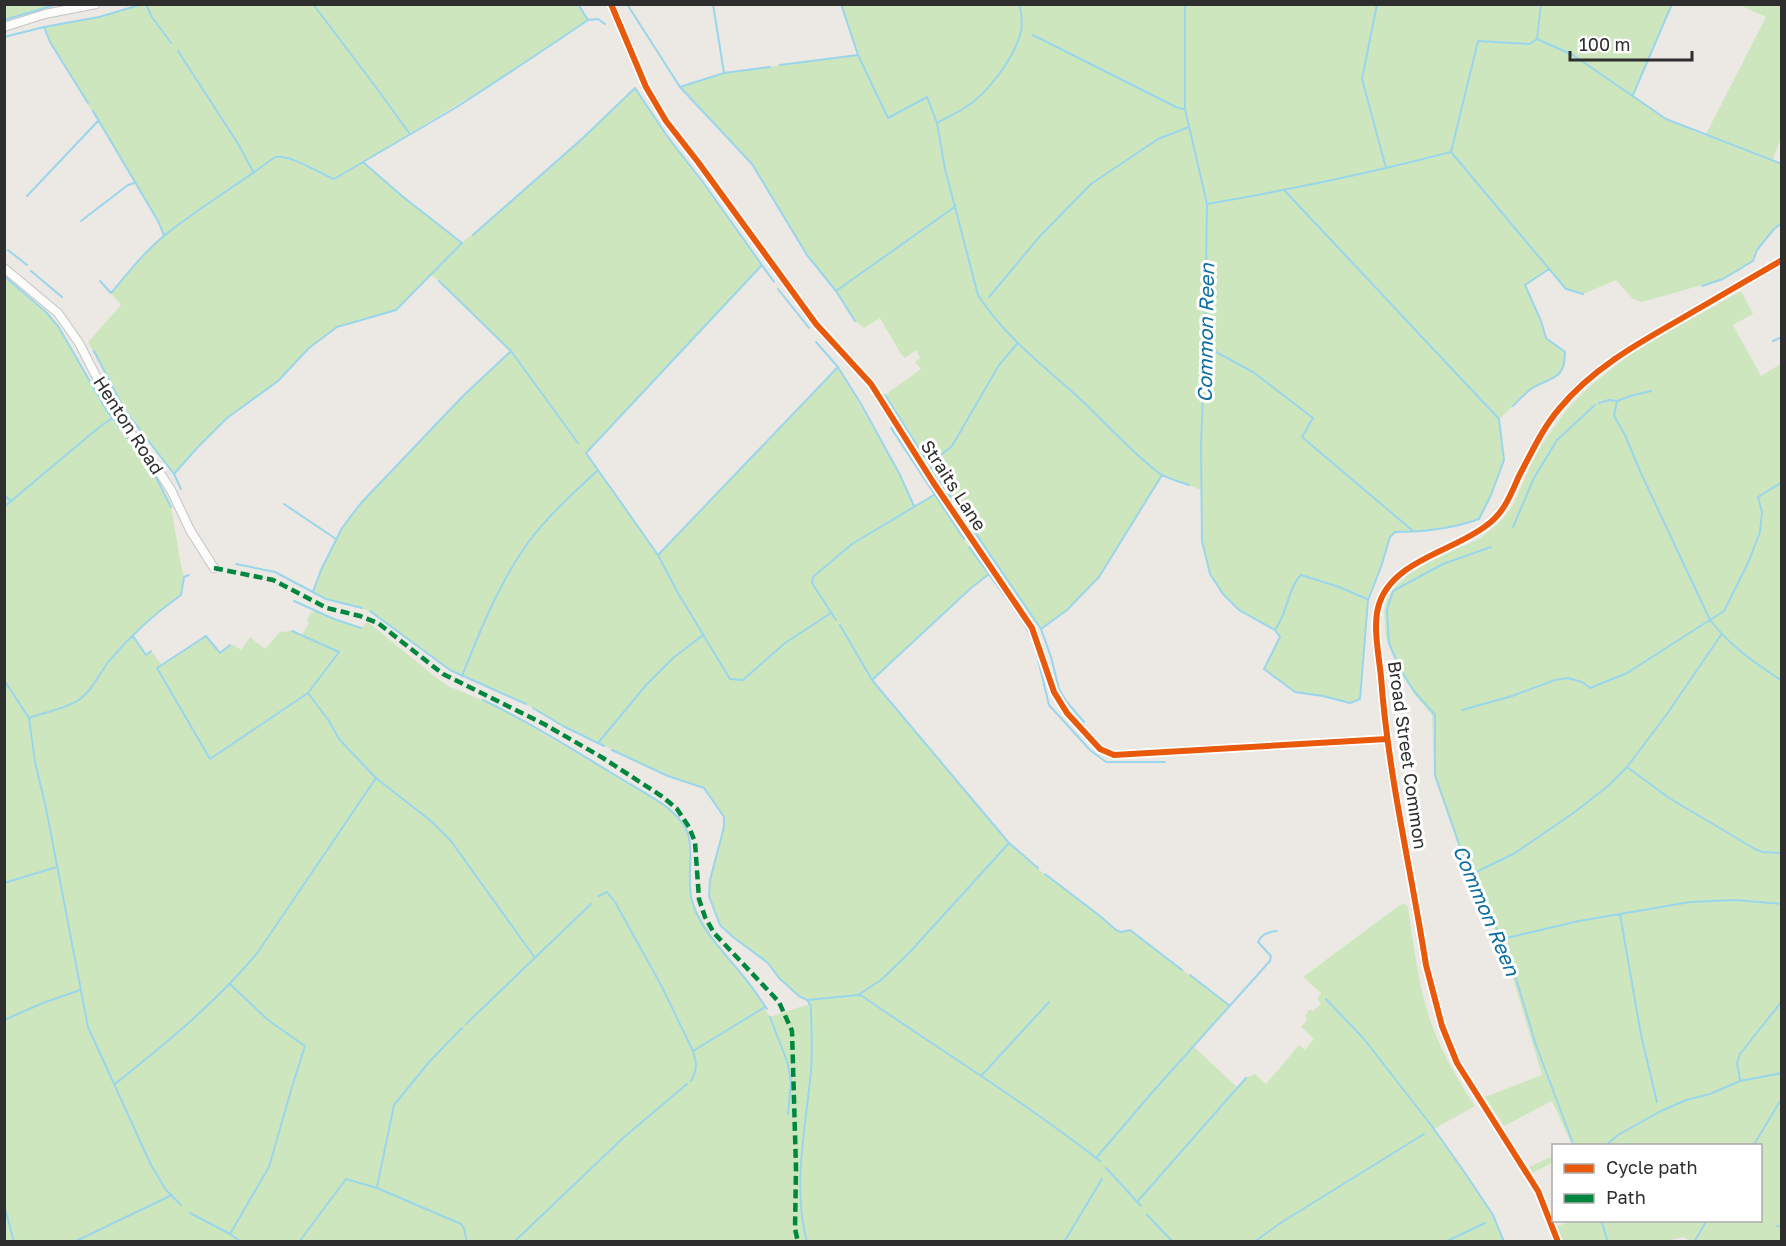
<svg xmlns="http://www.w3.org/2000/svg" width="1786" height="1246" viewBox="0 0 1786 1246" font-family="'Golos Text',sans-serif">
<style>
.green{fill:#cee6be}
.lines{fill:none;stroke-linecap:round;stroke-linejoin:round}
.stream{stroke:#99d6ec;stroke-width:2}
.minor-casing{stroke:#c5c4c5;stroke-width:10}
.minor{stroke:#fcfcfb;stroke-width:8}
.quiet{stroke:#00873e;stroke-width:4.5;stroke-dasharray:9 4.5;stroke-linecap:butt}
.cycleway-casing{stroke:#fff;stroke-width:10}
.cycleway{stroke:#e8590c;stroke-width:6}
.labels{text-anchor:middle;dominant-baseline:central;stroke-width:6;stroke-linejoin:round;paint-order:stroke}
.street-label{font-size:18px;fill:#2e2e2e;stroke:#fff}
.water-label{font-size:20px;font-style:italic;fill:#0d6fa3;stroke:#fff}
</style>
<rect width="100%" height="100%" fill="#ece8e4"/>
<path class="green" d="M 5,4 L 58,4 L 58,5 L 5,20 Z
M 143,5 L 578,5 L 588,20 L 522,65 L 363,162 L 402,196 L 462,243 L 583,138 L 635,88 C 675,149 720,205 761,266 L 586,453 L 658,555 L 838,367 L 899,473 L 914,505 L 934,495 L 969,547 L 989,574 L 971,588 L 872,681 L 1009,843 L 1045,875 L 1100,916 L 1116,930 L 1121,932 L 1130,930 L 1230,1006 L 1194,1047 L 1237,1087 L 1246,1078 L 1255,1074 L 1266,1084 L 1299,1045 L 1305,1050 L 1314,1039 L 1301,1027 L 1307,1020 L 1305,1016 L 1310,1009 L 1313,1011 L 1321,1004 L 1317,999 L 1321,993 L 1303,977 L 1400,905 L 1405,904 L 1408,907 C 1413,940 1417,975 1426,1007 C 1436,1042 1455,1076 1475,1106 L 1434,1129 C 1460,1165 1488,1200 1504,1241 L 5,1241 L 5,276 L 45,311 L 58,326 L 107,411 L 153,471 L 171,507 L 181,565 L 184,577 L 181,595 L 154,615 L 133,636 L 146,655 L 151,651 L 162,665 L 206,636 L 220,653 L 230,645 L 234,645 L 241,650 L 250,637 L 265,649 L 280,632 L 292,631 L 302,635 L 309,623 L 307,621 L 311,612 L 313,613 L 314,611 L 361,628 L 368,622 L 434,676 L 448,686 L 496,706 L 587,759 L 668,808 L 681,821 L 687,831 L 690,860 L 690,889 L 692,900 L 696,910 L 721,950 L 745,977 L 770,1017 L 809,1004 L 807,1000 L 799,996 L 779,978 L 768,963 L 733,937 L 720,925 L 709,896 L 710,880 L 724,827 L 724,817 L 704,788 L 668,776 L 563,726 L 533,708 L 450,670 L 370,611 L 326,599 L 313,592 L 321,570 L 342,528 L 361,503 L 463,396 L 511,351 L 439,281 L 431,275 L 396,310 L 337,327 L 309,348 L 278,381 L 226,418 L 197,448 L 174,474 L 124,409 L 88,342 L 121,305 L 111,293 L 133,267 L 164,235 L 158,221 L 50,42 L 44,27 L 99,17 Z
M 1672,5 L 1633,95 L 1666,119 L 1705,136 L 1766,17 L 1740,5 L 1781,5 L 1781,137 L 1773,160 L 1781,164 L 1781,223 L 1774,229 L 1757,250 L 1753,261 L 1723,279 L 1642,302 L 1633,299 L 1616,280 L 1583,294 L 1566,289 L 1549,269 L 1526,285 L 1546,338 L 1565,352 L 1565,365 L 1560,375 L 1531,389 L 1499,419 L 1504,460 L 1491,495 L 1479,519 C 1451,529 1424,532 1395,532 L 1390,537 L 1381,567 L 1368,600 L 1360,699 L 1350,703 L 1323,696 L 1295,692 L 1264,669 L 1280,637 C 1271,622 1251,620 1238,609 C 1198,576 1203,537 1201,490 L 1162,475 L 1099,577 L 1067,610 L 1041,629 L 939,480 L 885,395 L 921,369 L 915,362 L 920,358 L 916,350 L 905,358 L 901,354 L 880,318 L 864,328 L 855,321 L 836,291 L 807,255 L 752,164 L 680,87 L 724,73 L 858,55 L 841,5 Z
M 1741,291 L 1753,314 L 1733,325 L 1761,376 L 1782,363 L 1781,1241 L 1692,1242 L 1683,1237 L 1662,1242 L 1562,1241 L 1556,1226 L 1576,1221 L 1760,1220 L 1760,1146 L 1572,1145 L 1552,1101 L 1504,1126 L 1485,1097 L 1542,1075 L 1502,942 L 1478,902 L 1434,776 L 1432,715 L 1415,695 L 1399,670 L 1386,638 L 1384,612 L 1387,600 L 1395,587 L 1409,574 L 1440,556 L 1479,539 L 1501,521 L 1513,505 L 1537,451 L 1568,408 L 1590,386 L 1633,352 Z
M 1553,1156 L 1553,1162 L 1533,1173 L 1529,1167 Z"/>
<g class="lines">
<path class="stream" d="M 146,4 L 152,17 L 171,43
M 313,4 L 375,86 L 410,134
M 578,4 L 588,20
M 627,4 L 680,87 L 752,164 L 807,255 L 836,291 L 855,321
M 713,4 L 724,73
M 841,4 L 858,55 L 888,118 L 927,97 L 937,123 L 945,169 L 978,295 C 1004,336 1043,365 1078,397 C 1104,421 1131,452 1159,473 C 1167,479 1179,481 1189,485
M 1185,4 L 1185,109 L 1207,204 L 1205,346 L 1201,444 L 1202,541 L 1210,574 L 1223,594 L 1239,610 L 1275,630
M 1377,4 L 1362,79 L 1386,168
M 4,20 L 58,4
M 44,27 L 50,42 L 88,103
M 1033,35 L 1178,108 L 1184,109
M 4,37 L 44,27 L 99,17 L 143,4
M 1537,39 L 1573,55 L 1666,119 L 1782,164
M 178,51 L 237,142 L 254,173
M 780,65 L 858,55
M 680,87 L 724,73 L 770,67
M 1633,95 L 1672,4
M 93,111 L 158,221 L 164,235
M 937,123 C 946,118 957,113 966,107 C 988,93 1014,58 1021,32 C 1023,23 1021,13 1020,4
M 1451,152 L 1566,289 L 1583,294
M 27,196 L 98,121
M 1207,204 C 1289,190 1370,173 1451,152 L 1478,41 L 1530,44 L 1537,39 L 1541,4
M 81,221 L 128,185 L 134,183
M 473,235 L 583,138 L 635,88 L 667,136 L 702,181 L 774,282
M 8,250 L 27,265
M 761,266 L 586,453 L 658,555 L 678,593 L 730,679 L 743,680 L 785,643 L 831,613
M 31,271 L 62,297
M 4,276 L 45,311 L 58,326 L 107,411 L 153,471 L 171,507
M 100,281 L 111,293 C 128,273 144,252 165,235 C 200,207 239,184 275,157 C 291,154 318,173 334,179 L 455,108 C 500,79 544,50 588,20 L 598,19 L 605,24
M 439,281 L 511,351 L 578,443
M 1702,286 L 1723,279 L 1753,261 L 1757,250 L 1774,229 L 1782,223
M 778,289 L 809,328
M 836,291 L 956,206
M 989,297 L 1041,235 L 1091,184 L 1158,139 L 1189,127
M 1773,341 L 1782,337
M 816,342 L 838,367 L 861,404 L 899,473 L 914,506
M 1205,346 L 1253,372 L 1313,418 L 1302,437 L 1413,531
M 94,351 L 124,409 L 174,474 L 181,489
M 1651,391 L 1630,396 L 1617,401 L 1614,416 L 1625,435 L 1640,471 L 1710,620 C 1730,646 1755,663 1782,681
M 885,395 L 939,480 L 1041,629 L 1051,657 L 1059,689 L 1066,701 L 1084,722
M 1599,403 L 1609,400 L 1617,401
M 1513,406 C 1519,400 1525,393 1531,389 C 1551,376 1565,381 1565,352 L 1546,338 L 1541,321 L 1525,285 L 1549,269
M 891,428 L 964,539
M 930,464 L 952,446 L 999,365 L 1017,344
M 174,474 L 197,448 L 227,418 L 278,381 L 309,348 L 337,327 L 396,310 L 462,243 L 402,196 L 363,162
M 4,495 L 11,501
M 284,504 L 336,539
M 4,507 L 97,429 L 112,418
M 1513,527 L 1534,478 L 1557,440 L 1595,405
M 969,547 L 1015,610
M 1491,547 L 1443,564 L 1393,591 L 1387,610 L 1389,643 L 1400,669 L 1414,691 L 1435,715 L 1435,775 L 1479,901 L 1505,942 L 1536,1045 L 1574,1146
M 658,555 L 838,367
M 236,564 L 275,572 L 326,599 L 362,608
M 313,592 L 321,570 L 342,528 L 361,503 L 463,396 L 511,351
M 294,601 L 334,619 L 361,628
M 370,611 L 450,670 L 526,704
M 1019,615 L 1032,638
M 836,620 L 812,583 L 813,577 L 852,544 L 934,495
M 840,625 L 872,680 L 1009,843 L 1038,868
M 1041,629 L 1067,610 L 1099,577 L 1162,475
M 1275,630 L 1280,637 L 1264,669 L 1295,692 L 1323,696 L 1350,703 L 1360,699 L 1368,600 L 1381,567 L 1390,537 L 1395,532 C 1424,532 1451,529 1479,519 L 1491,495 L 1504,460 L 1499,419 L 1285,191
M 1275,630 C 1287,614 1288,588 1301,575 L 1339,587 L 1367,599
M 133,636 L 146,655 L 151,651
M 230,645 L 220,653 L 206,636 L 157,668 L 210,759 L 308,693 L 339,652 L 292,631
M 1037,655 L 1049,705 L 1090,750 L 1106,762 L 1165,762
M 462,676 C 480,631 498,585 527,544 C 547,517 572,494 597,471
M 4,680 L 29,718 L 35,762 L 46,808 L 88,1027 L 151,1165 L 166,1190 L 181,1205
M 872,680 L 971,588 L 989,574
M 308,693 L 329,721 L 339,739 L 376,778 L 431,821 L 451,841 L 535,958
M 483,700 C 527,721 569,747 610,772 C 629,784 650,795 668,808 C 675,814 682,821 686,829 C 695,848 686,882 692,901 C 700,930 725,953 743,976 C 752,986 759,998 767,1009
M 533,708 L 563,726 L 604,746
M 1462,710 L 1512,696 L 1555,680 L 1568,678 L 1582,682 L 1590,688 L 1627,673 L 1724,611 L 1748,563 L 1760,532 L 1762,512 L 1758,497 L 1782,482
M 29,718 C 43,713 66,708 77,701 C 91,693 99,674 109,661 C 130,636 154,614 181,595 L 184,577 L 189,575
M 598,743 L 647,684 L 673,658 L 703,635
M 612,750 L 668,776 L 704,788 L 724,817 L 724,827 L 710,880 L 709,896 L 720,925 L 733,937 L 768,963 L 779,978 L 799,996 L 807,1000 L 858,995 L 881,980 L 909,953 L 1009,843
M 1627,767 L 1669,798 L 1755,849 L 1763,852 L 1782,853
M 1045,874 L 1100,916 L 1116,930 L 1121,932 L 1130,930 L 1182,970
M 1470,875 L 1515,853 L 1537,838 L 1576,811 L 1608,786 L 1627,767 L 1667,714 L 1721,635
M 4,883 L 57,867
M 599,896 L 607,892 L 615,902 L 661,985 L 693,1051 C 697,1063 697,1070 691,1081
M 1620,914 L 1641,1035 L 1657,1102
M 1502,939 L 1579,921 L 1690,902 L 1734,900 L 1782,904
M 1190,975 L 1230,1006
M 230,984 L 268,1020 L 305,1046 L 292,1087 L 269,1167 L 230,1234
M 858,995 L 862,996 C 942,1051 1023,1101 1100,1161
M 1326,999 L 1364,1039 L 1434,1129 L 1465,1173 L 1493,1215 L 1504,1242
M 770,1017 L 787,1061 L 791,1081 L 788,1114
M 4,1020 L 43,1003 L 80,990
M 466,1024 L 591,904
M 693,1051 L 765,1007
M 982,1075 L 1049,1002
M 1740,1080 L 1737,1063 L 1740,1054 L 1782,1001
M 115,1084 C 165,1044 217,1002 258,952 L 376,778
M 1605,1146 L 1618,1135 L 1661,1111 L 1686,1100 L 1710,1094 L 1740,1081 L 1782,1073
M 1753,1146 L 1782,1098
M 1096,1158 L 1156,1088 L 1270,961 L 1271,956 L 1258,942 C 1262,934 1268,932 1277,931
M 1106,1168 L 1141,1206
M 377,1187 L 394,1105 L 429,1062 L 462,1028
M 1137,1202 L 1246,1078
M 4,1205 L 14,1242
M 190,1213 L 230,1234 L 241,1242
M 1147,1215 L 1173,1242
M 1601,1220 L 1608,1242
M 1777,1226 L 1782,1227
M 74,1242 L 172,1195
M 299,1242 L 346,1179 L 377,1188 L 461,1224 L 464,1228 L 467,1242
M 514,1242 L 623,1138 L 687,1084
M 807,1242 C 792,1187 806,1126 811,1071 C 813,1050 811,1028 811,1006 L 807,1000
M 1064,1242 L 1102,1179
M 1254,1242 L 1282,1222 L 1424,1134
M 1445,1242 L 1485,1223
M 1694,1242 L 1707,1220"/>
<g class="minor-casing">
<path id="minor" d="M 611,4 L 646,87 L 666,121 L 698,162 L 816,324 L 871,384 L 933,482 L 1032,628 L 1054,692 L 1067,713 L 1100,749 L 1114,755 L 1387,739
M 4,27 L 45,14 L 96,4
M 4,268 L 58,313 L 79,343 L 112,407 L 158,470 L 171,490 L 190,530 L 214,568
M 1558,1242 L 1538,1191 L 1457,1063 L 1442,1026 L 1426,965 C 1411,869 1388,774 1381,677 C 1379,656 1373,628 1378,608 C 1389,561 1453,552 1487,525 C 1504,513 1511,494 1519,476 C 1531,454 1542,429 1559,409 C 1591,370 1635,345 1679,320 C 1713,300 1748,280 1782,260"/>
</g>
<use href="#minor" class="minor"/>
<path class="quiet" d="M 214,568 L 273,580 L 327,608 L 360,616 L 378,623 L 443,674 L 544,724 L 603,758 L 663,797 L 677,809 L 689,827 L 695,842 L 699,899 L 705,917 L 714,933 L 779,1002 L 792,1031 L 796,1168 L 795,1229 L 798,1242"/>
<g class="cycleway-casing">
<path id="cycleway" d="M 611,4 L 646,87 L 666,121 L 698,162 L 816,324 L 871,384 L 933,482 L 1032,628 L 1054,692 L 1067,713 L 1100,749 L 1114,755 L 1387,739
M 1558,1242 L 1538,1191 L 1457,1063 L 1442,1026 L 1426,965 C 1411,869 1388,774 1381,677 C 1379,656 1373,628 1378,608 C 1389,561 1453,552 1487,525 C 1504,513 1511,494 1519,476 C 1531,454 1542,429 1559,409 C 1591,370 1635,345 1679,320 C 1713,300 1748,280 1782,260"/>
</g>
<use href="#cycleway" class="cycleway"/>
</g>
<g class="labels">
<g class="street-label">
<text transform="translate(129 425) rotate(57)">Henton Road</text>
<text transform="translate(954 485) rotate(57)">Straits Lane</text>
<text transform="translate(1408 755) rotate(82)">Broad Street Common</text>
</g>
<g class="water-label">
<text transform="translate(1205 333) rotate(-89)">Common Reen</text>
<text transform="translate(1487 910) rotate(67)">Common Reen</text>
</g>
</g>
<rect width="1786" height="1246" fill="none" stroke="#2e2e2e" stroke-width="12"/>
<rect x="1552" y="1144" width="210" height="78" fill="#ffffff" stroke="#ababab" stroke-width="1.5"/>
<rect x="1564" y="1164" width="30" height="9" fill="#e8590c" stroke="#ababab" stroke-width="1.5"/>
<text x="1606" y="1174" font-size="18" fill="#2e2e2e">Cycle path</text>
<rect x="1564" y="1194" width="30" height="9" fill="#00873e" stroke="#ababab" stroke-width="1.5"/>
<text x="1606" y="1204" font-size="18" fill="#2e2e2e">Path</text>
<path d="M1570 51v9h122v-9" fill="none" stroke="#2e2e2e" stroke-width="3"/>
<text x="1579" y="51" font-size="18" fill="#2e2e2e" stroke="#ffffff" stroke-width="4.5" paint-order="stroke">100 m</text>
</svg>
